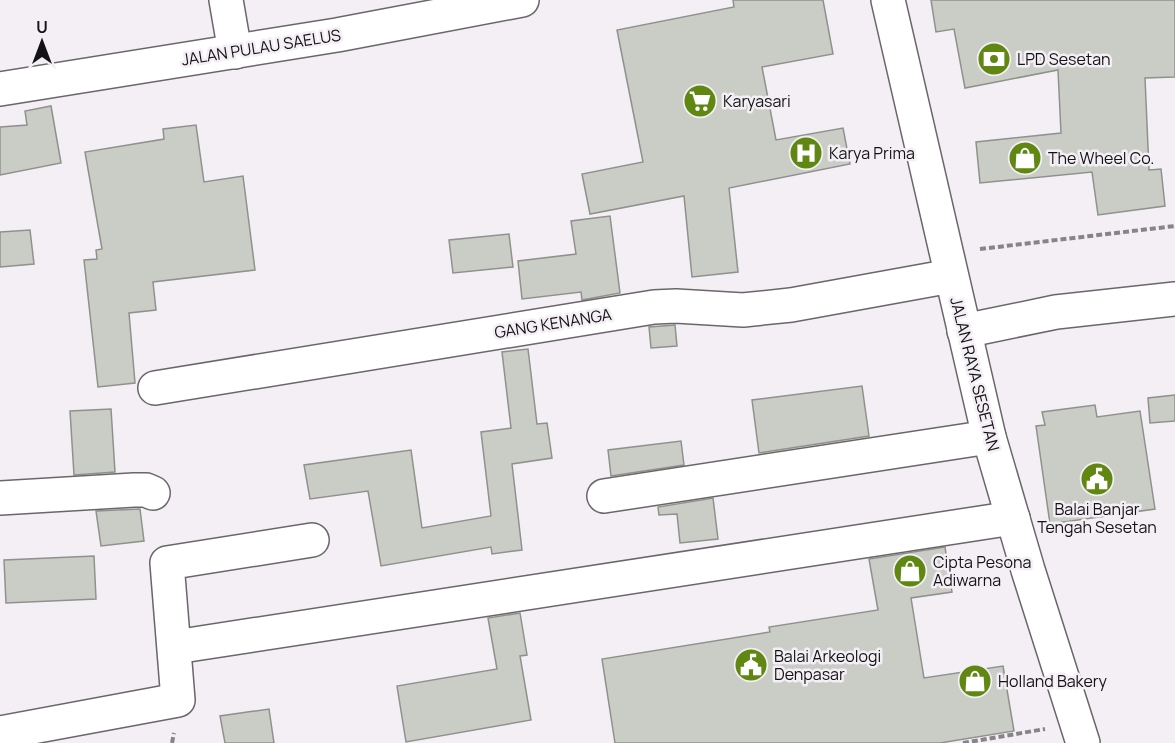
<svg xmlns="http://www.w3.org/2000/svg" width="1175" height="743" viewBox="0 0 1175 743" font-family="Manrope,sans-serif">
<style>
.building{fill:#c9cdc6;stroke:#8f928c;stroke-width:1.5}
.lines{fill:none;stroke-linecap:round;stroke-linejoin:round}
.street-casing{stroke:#6a666a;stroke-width:36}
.secondary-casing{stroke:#6a666a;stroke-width:36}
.path{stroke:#878488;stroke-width:4;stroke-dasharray:6 3;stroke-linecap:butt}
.street{stroke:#fff;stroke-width:33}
.secondary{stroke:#fff;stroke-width:33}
.labels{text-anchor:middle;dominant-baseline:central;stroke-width:5;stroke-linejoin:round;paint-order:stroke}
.street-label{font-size:16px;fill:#131214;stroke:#f4eff5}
.poi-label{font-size:16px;fill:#131214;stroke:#f4eff5;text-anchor:start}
</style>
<rect width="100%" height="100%" fill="#f4eff5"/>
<path class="building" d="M 733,0 L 823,0 L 833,54 L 762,67 L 776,140 L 843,128 L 850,164 L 729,188 L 738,272 L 692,277 L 684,196 L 590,214 L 582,174 L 643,162 L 617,30 L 734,7 Z
M 931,0 L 1175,0 L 1175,77 L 1145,78 L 1149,170 L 1161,169 L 1165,206 L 1098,215 L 1092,172 L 980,183 L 976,142 L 1061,133 L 1058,70 L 965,88 L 954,29 L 936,32 Z
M 51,106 L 61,163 L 0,175 L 0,127 L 27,125 L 25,111 Z
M 196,125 L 204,182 L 243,176 L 255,270 L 153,282 L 156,310 L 129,313 L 135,383 L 98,387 L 84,260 L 97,259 L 96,250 L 102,249 L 85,152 L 164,139 L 163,129 Z
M 610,216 L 620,293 L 582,300 L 581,292 L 522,299 L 518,261 L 576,254 L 571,221 Z
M 30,230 L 34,264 L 0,267 L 0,232 Z
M 509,234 L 513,267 L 453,273 L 449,240 Z
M 675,325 L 677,346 L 651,348 L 649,327 Z
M 528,349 L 537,424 L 547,423 L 552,458 L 512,464 L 522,550 L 492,554 L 491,547 L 381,566 L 368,491 L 310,499 L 304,465 L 411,450 L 422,528 L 491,516 L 481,432 L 511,428 L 502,352 Z
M 862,386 L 869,436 L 759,453 L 752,400 Z
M 1175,395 L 1175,421 L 1150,423 L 1148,398 Z
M 1095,405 L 1097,417 L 1140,411 L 1155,509 L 1050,524 L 1036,426 L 1045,425 L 1042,412 Z
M 111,409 L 115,472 L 74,475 L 70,411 Z
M 681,441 L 684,465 L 611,476 L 608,450 Z
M 713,498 L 718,539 L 680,543 L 677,514 L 659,515 L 658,507 Z
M 140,509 L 144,541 L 101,546 L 96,511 Z
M 945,547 L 952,592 L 911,598 L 924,678 L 1003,666 L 1014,731 L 940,743 L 615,743 L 602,659 L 770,632 L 769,627 L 878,610 L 869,559 Z
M 94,556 L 96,599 L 6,603 L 4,560 Z
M 520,613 L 527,655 L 520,656 L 531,720 L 406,742 L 397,686 L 497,669 L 488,618 Z
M 269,709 L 274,743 L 225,743 L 220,716 Z"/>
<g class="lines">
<g class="street-casing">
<path id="street" d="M 226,0 L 235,52
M 964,331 L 1056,312 L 1175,299
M 155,388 L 654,307 L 676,306 L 743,310 L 791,305 L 951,276
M 604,496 L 989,437
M 0,498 L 134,490 L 146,490 L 153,493
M 175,647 L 1013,518
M 0,733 L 178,700 L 167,563 L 312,540"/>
</g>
<g class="secondary-casing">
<path id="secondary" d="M 888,0 L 989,437 L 1028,570 L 1083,743
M 0,89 L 337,35 L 522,0"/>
</g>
<path class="path" d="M 980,249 L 1175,226
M 172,743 L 174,733
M 963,743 L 1045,729"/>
<use href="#street" class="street"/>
<use href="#secondary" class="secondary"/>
</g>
<defs>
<g id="bank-disc" transform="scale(1.725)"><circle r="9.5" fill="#5f8712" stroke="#f4eff5"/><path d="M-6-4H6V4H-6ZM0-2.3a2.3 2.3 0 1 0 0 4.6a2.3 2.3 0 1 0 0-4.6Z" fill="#fff"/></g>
<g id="supermarket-disc" transform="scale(1.725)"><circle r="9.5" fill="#5f8712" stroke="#f4eff5"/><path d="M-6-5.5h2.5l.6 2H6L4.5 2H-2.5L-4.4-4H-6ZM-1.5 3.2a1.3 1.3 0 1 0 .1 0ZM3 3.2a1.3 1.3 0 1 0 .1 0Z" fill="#fff"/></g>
<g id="hospital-disc" transform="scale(1.725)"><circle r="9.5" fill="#5f8712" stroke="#f4eff5"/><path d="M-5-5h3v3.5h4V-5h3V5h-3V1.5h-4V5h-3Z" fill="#fff"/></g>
<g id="shop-disc" transform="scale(1.725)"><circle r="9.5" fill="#5f8712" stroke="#f4eff5"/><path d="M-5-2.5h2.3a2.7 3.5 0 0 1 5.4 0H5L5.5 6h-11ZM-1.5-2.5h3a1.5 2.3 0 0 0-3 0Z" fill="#fff"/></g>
<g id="civic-disc" transform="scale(1.725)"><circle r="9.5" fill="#5f8712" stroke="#f4eff5"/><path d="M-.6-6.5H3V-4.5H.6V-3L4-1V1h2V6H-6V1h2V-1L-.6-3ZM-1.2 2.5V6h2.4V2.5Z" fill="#fff"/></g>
</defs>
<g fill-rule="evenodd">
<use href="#bank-disc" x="994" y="59"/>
<use href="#supermarket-disc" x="700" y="101"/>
<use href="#hospital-disc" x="806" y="153"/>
<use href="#shop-disc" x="1025" y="158"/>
<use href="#civic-disc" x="1097" y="479"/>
<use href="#shop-disc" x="910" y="571"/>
<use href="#civic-disc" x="751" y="665"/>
<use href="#shop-disc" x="975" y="681"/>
</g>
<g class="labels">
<g class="street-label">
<text transform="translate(261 47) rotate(-9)">JALAN PULAU SAELUS</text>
<text transform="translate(553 323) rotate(-9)">GANG KENANGA</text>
<text transform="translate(975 374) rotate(76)">JALAN RAYA SESETAN</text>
</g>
<g class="poi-label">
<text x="1017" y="59">LPD Sesetan</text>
<text x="723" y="101">Karyasari</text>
<text x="829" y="153">Karya Prima</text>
<text x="1048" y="158">The Wheel Co.</text>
<text x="1097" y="509" text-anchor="middle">Balai Banjar<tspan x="1097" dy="18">Tengah Sesetan</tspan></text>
<text x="933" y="562">Cipta Pesona<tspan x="933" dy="18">Adiwarna</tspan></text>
<text x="774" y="656">Balai Arkeologi<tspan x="774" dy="18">Denpasar</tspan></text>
<text x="998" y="681">Holland Bakery</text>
</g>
</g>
<g transform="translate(42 42)" stroke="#f4eff5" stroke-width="4.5" paint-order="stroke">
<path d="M0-4.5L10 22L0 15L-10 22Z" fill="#131214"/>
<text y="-9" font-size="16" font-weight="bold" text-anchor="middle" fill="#131214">U</text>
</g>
</svg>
